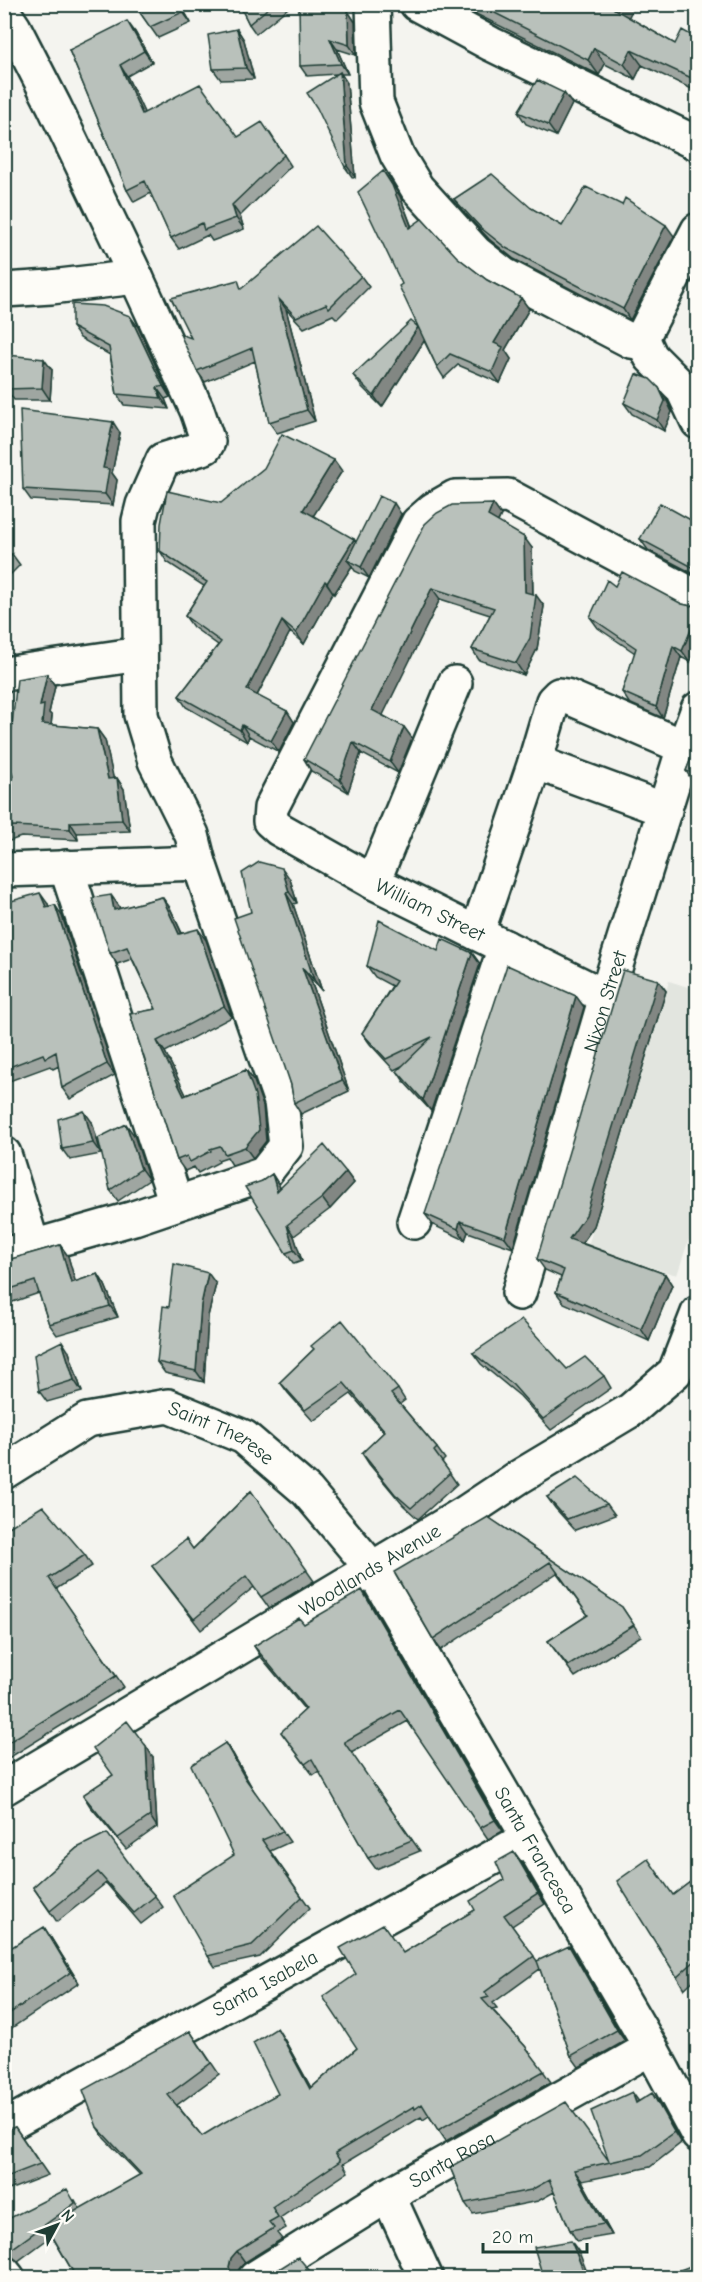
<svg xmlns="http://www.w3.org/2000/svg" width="702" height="2282" viewBox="0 0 702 2282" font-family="'Comic Neue',sans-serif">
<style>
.built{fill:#e2e5df}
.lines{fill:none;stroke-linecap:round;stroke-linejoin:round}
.minor-casing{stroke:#1f3d34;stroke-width:38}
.minor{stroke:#fdfcf7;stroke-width:33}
.wall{fill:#9fa6a1;stroke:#1f3d34;stroke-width:1.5}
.shaded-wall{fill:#828783;stroke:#1f3d34;stroke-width:1.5}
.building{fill:#b9c1bb;stroke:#1f3d34;stroke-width:1.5}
.labels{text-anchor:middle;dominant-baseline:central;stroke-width:4.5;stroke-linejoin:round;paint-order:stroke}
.street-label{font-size:20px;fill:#1f3d34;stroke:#fdfcf7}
</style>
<rect width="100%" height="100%" fill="#f4f4ef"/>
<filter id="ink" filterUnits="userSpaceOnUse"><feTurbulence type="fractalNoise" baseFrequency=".0167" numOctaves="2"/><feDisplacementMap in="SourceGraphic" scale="12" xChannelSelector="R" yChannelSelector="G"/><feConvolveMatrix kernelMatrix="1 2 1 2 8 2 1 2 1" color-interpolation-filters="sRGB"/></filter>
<g filter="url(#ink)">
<path class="built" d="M 669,981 L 697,990 L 697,1215 L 677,1275 L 587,1249 Z"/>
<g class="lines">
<g class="minor-casing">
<g id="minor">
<path d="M 373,4 L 376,102 L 397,155 L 417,188 L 476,253 L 504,275 L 631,341 L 637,342 L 642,338 L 698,230"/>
<path d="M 417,4 L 491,44 L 698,144"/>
<path d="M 4,13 L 14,28 L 54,106 L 136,277 L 197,410 L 208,442 L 205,447 L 163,460 L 143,505 L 139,521 L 141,715 L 155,761 L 192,835 L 199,863"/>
<path d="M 4,290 L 51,287 L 136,277"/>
<path d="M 642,338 L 651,357 L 682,388 L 698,422"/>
<path d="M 4,674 L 140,654"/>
<path d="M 535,762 L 665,810"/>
<path d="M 66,867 L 176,1203"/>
<path d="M 4,870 L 199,863 L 281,1102 L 286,1146 L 264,1174 L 134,1218 L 4,1255"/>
<path d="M 373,882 L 455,683"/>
<path d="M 477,933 L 535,762 L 553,701 L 559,695 L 566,696 L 684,747"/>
<path d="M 606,997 L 373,882 L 279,829 L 270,821 L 271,808 L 418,523 L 434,509 L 455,497 L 508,496 L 698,598"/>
<path d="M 4,1154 L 33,1247"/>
<path d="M 414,1222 L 505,947"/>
<path id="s1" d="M 519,1293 L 606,997 L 684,747 L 698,709"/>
<path id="s2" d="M 4,1472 L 87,1420 L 168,1406 L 244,1437 L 307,1491 L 371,1567 L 651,2048 L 698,2135"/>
<path id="s3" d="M 4,1788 L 465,1513 L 519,1477 L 631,1410 L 675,1372 L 698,1313"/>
<path id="s4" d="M 4,2127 L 528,1838"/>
<path d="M 388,2195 L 426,2278"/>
<path d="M 4,2273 L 8,2278"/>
<path id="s5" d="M 255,2278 L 388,2195 L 651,2048"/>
</g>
</g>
<use href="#minor" class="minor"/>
</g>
<path class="wall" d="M 134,4 L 180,4 L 191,23 L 158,38 Z
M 239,4 L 293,4 L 256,34 L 249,24 Z
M 460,4 L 635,4 L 628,17 L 675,44 L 698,39 L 698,92 L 642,65 L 635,79 L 605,64 L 599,75 L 462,7 Z
M 348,11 L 355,22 L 356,55 L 337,49 L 348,74 L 341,74 L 347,83 L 355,177 L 353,178 L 345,167 L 336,74 L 307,76 L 300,66 Z
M 237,29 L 244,40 L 254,79 L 221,80 L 213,69 Z
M 135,32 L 152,62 L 127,76 L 144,113 L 238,137 L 270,133 L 291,166 L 240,216 L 244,229 L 212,241 L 208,235 L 179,249 L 171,238 L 151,193 L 134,202 L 127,190 L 69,50 Z
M 4,51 L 10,61 L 4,63 Z
M 564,93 L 572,104 L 556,136 L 526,124 L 518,112 Z
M 383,171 L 400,196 L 412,227 L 457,257 L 487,280 L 521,298 L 529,309 L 505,350 L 511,359 L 500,383 L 458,365 L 444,378 L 437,367 L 424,341 L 382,407 L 361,386 L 353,375 L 418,327 L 402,284 Z
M 454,199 L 531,208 L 562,226 L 674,236 L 630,320 L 514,259 L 489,239 L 462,210 Z
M 4,232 L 9,261 L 4,262 Z
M 361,276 L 369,287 L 337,319 L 333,315 L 304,328 L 286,309 L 315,421 L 277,433 L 269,422 L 255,361 L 205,382 L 197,371 L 191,338 L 243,287 Z
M 72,327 L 138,327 L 170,397 L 165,399 L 169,409 L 124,405 L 117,394 L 110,355 L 80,338 Z
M 52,370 L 50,400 L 14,400 L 6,389 Z
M 666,399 L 672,412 L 664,431 L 632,414 L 624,403 Z
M 120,433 L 112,473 L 117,480 L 113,505 L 31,500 L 23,489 Z
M 342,471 L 313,516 L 356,542 L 401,514 L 369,578 L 355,571 L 352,566 L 334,594 L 333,592 L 304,644 L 290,632 L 257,696 L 287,711 L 294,722 L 279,752 L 249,736 L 247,742 L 186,707 L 179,696 L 218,645 L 193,627 L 185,616 L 204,586 L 167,562 L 160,551 L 221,503 Z
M 493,504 L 501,515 L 498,522 L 532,548 L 533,594 L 544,606 L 537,649 L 524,675 L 479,660 L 472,649 L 490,615 L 440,599 L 382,715 L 404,727 L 412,738 L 398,773 L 361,753 L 348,792 L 311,771 L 304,759 Z
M 698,524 L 698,576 L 648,550 L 640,539 Z
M 12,554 L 20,565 L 4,581 L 4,556 Z
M 615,586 L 682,604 L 691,606 L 698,603 L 698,643 L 690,662 L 681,657 L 663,718 L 629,703 L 622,692 L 635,653 L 598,628 L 590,617 Z
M 47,674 L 55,686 L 49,713 L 52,716 L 51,725 L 97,729 L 105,740 L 113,778 L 117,778 L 124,789 L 130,831 L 77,833 L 78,840 L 21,837 L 4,843 L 4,781 L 12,778 L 7,771 Z
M 698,741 L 698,783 L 693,782 L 686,771 Z
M 290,879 L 297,903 L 293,904 L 322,991 L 310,978 L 349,1091 L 301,1114 L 294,1103 L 291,1085 L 251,912 Z
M 162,897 L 170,908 L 182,933 L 206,940 L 232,1017 L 165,1052 L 186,1095 L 246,1070 L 254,1081 L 263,1106 L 266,1141 L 253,1158 L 232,1165 L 227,1157 L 218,1160 L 219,1162 L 198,1173 L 194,1167 L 185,1171 L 177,1160 L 130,1014 L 156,1009 L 132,959 L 117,964 L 110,953 L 119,906 L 119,909 Z
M 48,904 L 49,907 L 55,905 L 62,916 L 115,1075 L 70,1099 L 62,1088 L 59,1066 L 53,1069 L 50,1066 L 4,1083 L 4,936 L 9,935 Z
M 438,951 L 472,953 L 480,964 L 431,1111 L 405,1083 L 397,1071 L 404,1065 L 394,1070 L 370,1044 L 362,1033 L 392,986 L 375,977 L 367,966 Z
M 658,980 L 666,991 L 594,1226 L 582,1243 L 665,1274 L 672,1285 L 649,1341 L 564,1303 L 556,1292 L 561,1277 L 545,1270 L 537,1259 Z
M 584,1007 L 513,1248 L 468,1232 L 465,1240 L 433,1225 L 425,1214 Z
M 92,1122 L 101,1154 L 70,1160 L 62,1149 Z
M 134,1135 L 149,1180 L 118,1201 L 110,1190 Z
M 346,1172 L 354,1183 L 330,1209 L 294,1236 L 302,1261 L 294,1264 L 286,1253 L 262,1181 L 272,1174 L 279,1185 L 280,1188 Z
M 4,1219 L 9,1234 L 4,1236 Z
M 60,1245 L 68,1256 L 75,1282 L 98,1274 L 105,1285 L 118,1317 L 57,1335 L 49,1324 L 39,1293 L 4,1305 L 4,1261 Z
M 216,1284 L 208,1316 L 204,1382 L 165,1373 L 157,1362 L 169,1307 Z
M 313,1350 L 398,1389 L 405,1400 L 400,1404 L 437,1448 L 445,1459 L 442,1462 L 457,1484 L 418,1519 L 403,1505 L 369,1464 L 362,1453 L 384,1432 L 351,1394 L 313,1421 L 288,1393 L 280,1382 Z
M 69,1352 L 82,1392 L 47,1402 L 39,1391 Z
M 473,1353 L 567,1369 L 604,1376 L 611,1388 L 551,1430 L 520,1396 L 481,1364 Z
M 251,1491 L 314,1581 L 269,1608 L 254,1587 L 201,1630 L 152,1566 L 193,1549 Z
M 547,1497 L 607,1504 L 615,1515 L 575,1530 L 555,1508 Z
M 488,1517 L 622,1607 L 641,1636 L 575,1677 L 548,1641 L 588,1615 L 557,1573 L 441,1650 L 433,1639 Z
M 4,1530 L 85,1555 L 92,1566 L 56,1589 L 124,1687 L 4,1761 Z
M 369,1601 L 503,1831 L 488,1839 L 408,1721 L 351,1753 L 420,1851 L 376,1869 L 368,1858 L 319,1771 L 313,1775 L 281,1732 L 305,1710 L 261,1657 L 254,1646 L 304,1624 Z
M 225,1743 L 233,1754 L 252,1788 L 290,1842 L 270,1851 L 310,1908 L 260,1957 L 215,1967 L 208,1956 L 234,1855 Z
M 153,1757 L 157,1827 L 126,1849 L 90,1806 L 83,1795 L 113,1775 Z
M 77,1848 L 142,1881 L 155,1896 L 163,1907 L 141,1924 L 106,1883 L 57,1922 L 33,1887 Z
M 514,1852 L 522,1863 L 545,1904 L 512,1926 L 537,1961 L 576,1957 L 625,2041 L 579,2067 L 571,2056 L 540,1969 L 493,2003 L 497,2008 L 492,2009 L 525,2046 L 551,2082 L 446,2141 L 429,2116 L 423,2120 L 421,2117 L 343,2164 L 348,2172 L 280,2218 L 286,2228 L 277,2233 L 282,2239 L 245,2262 L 239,2269 L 236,2277 L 76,2277 L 52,2236 L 18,2261 L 10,2255 L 4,2255 L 4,2221 L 75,2200 L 80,2209 L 140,2175 L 104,2138 L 97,2127 L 190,2031 L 219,2074 L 177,2105 L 202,2136 L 278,2094 L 284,2039 L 311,2088 L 357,2048 L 403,1953 L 475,1910 L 504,1880 Z
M 698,1876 L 698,1976 L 684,1989 L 677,1977 L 673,1895 Z
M 51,1938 L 79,1983 L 4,2033 L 4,1952 Z
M 4,2046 L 12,2062 L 4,2066 Z
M 639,2101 L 660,2104 L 681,2143 L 650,2167 L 582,2181 L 612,2235 L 577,2241 L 570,2230 L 554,2192 L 538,2201 L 473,2214 L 465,2203 L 450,2167 L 609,2161 Z
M 15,2127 L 48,2175 L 9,2190 L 4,2190 L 4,2131 Z"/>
<path class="shaded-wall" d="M 178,4 L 180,4 L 191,23 L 183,12 Z
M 616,4 L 635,4 L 625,25 L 614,9 Z
M 348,11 L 355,22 L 356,55 L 349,45 Z
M 127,21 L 135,32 L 152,62 L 144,51 Z
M 237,29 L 244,40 L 254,79 L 246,68 Z
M 330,39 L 337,49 L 348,74 L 341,64 Z
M 594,48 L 605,64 L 599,75 L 588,60 Z
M 631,50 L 642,65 L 635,79 L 624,64 Z
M 120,65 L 127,76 L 150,125 L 142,114 Z
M 340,72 L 347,83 L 355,177 L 347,166 Z
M 564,93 L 572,104 L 556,136 L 548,125 Z
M 383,171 L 400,196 L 416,239 L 409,228 Z
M 232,205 L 240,216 L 244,229 L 236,218 Z
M 666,225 L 674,236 L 630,320 L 623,309 Z
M 4,232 L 5,233 L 9,261 L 4,254 Z
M 278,298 L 286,309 L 315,421 L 307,410 Z
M 521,298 L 529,309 L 505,350 L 511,359 L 500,383 L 492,372 L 494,343 Z
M 130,316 L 138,327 L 170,397 L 163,386 Z
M 418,327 L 426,338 L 382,407 L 374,396 Z
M 44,359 L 52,370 L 50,400 L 42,388 Z
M 157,388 L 165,399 L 169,409 L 161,398 Z
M 659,388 L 666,399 L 672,412 L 664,431 L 657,420 Z
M 113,422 L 120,433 L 112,473 L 117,480 L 113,505 L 105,494 L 103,468 Z
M 334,460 L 342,471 L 310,521 L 303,510 Z
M 394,503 L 401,514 L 369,578 L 361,567 Z
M 493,504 L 501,515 L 495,527 L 488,516 Z
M 524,537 L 532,548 L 533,603 L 525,592 Z
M 354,539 L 362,550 L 347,560 L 352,566 L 334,594 L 327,583 Z
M 325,581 L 333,592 L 304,644 L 296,633 Z
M 432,588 L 440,599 L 380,721 L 372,710 Z
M 536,595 L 544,606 L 537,649 L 524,675 L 516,663 Z
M 698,613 L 698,643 L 690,662 L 682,651 Z
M 282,621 L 290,632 L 254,701 L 247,690 Z
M 673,646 L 681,657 L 663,718 L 656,707 Z
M 47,674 L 55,686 L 49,713 L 52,716 L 50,735 L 42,724 L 40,706 Z
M 287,711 L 294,722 L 279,752 L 271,741 Z
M 242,725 L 249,736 L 247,742 L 240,730 Z
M 404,727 L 412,738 L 398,773 L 390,762 Z
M 97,729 L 105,740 L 116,790 L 108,779 Z
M 353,742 L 361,753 L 348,792 L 340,780 Z
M 117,778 L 124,789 L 130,831 L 122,820 Z
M 70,822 L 77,833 L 78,840 L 70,829 Z
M 282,868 L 290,879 L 297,903 L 289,892 Z
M 40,893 L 48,904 L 53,918 L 46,907 Z
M 286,893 L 293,904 L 322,991 L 314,980 Z
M 111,895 L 119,906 L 122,921 L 114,910 Z
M 162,897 L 170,908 L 187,945 L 179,934 Z
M 55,905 L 62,916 L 115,1075 L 107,1064 Z
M 198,929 L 206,940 L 232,1017 L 224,1006 Z
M 472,953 L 480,964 L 431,1111 L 423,1100 Z
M 302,967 L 310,978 L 349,1091 L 342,1080 Z
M 658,980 L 666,991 L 594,1226 L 577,1250 L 569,1239 Z
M 576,996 L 584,1007 L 513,1248 L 505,1237 Z
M 157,1041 L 165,1052 L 192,1107 L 184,1096 Z
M 246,1070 L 254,1081 L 263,1106 L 266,1141 L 253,1158 L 245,1147 Z
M 84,1111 L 92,1122 L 101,1154 L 93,1143 Z
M 126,1124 L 134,1135 L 149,1180 L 141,1169 Z
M 346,1172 L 354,1183 L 330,1209 L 322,1198 Z
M 272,1174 L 279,1185 L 284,1202 L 277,1191 Z
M 4,1219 L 9,1234 L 4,1227 Z
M 460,1221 L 468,1232 L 465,1240 L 458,1229 Z
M 287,1225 L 294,1236 L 302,1261 L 294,1250 Z
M 60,1245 L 68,1256 L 79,1294 L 71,1283 Z
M 208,1273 L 216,1284 L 208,1316 L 204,1382 L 196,1371 L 201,1305 Z
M 98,1274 L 105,1285 L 118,1317 L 110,1306 Z
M 665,1274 L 672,1285 L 649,1341 L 641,1329 Z
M 62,1341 L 69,1352 L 82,1392 L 74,1380 Z
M 362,1590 L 369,1601 L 503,1831 L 495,1820 Z
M 225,1743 L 233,1754 L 253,1789 L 245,1778 Z
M 146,1746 L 153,1757 L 157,1827 L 150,1816 Z
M 514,1852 L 522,1863 L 545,1904 L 538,1893 Z
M 44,1927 L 51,1938 L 79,1983 L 71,1972 Z
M 569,1946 L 576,1957 L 625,2041 L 617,2030 Z
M 277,2028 L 284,2039 L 318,2100 L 310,2089 Z
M 4,2046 L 12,2062 L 5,2051 Z
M 632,2092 L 640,2103 L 636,2103 Z
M 652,2093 L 660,2104 L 681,2143 L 674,2132 Z
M 574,2170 L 582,2181 L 612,2235 L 604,2224 Z
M 571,2241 L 579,2252 L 589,2277 L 586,2277 Z
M 237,2251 L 245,2262 L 239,2269 L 236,2277 L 232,2277 L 229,2267 L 231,2258 Z"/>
<path class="building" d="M 134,4 L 178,4 L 183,12 L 150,27 Z
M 239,4 L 273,4 L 249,24 Z
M 299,4 L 342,4 L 348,11 L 349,45 L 330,39 L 341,64 L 300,66 Z
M 477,4 L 616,4 L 614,9 L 675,44 L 682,30 L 698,39 L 698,81 L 631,50 L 624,64 L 594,48 L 588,60 Z
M 127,21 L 144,51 L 120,65 L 142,114 L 200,84 L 238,137 L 262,122 L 284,155 L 232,205 L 236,218 L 204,230 L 202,223 L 171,238 L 145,181 L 127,190 L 69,50 Z
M 237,29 L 246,68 L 213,69 L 208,35 Z
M 340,72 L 347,166 L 345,167 L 317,108 L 307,93 Z
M 537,80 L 564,93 L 548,125 L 518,112 Z
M 383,171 L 392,185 L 409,228 L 422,219 L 457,257 L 487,280 L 521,298 L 494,343 L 503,347 L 492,372 L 450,354 L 437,367 L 399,286 L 402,284 L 358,192 Z
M 492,174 L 531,208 L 562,226 L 586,187 L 622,205 L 625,198 L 666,225 L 623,309 L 506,248 L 481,228 L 454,199 Z
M 316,226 L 361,276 L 329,308 L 326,304 L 296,317 L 278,298 L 307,410 L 269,422 L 252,348 L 197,371 L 180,334 L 191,338 L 171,298 L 238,280 L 241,289 Z
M 72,304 L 103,306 L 130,316 L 163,386 L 157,388 L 161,398 L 117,394 L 109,347 L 72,327 Z
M 411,321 L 418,327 L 374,396 L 353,375 Z
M 8,355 L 44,359 L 42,388 L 6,389 Z
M 636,374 L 650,379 L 659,388 L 665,401 L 657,420 L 624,403 Z
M 20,410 L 113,422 L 103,468 L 109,469 L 105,494 L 23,489 Z
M 282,434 L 334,460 L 303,510 L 354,539 L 327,583 L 325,581 L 296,633 L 282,621 L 247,690 L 287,711 L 271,741 L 242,725 L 240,730 L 179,696 L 221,642 L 185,616 L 207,582 L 160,551 L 161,524 L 167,491 L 221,503 L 264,468 Z
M 379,496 L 394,503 L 361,567 L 347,560 Z
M 660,503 L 698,524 L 698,570 L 640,539 Z
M 493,504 L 488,516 L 524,537 L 525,592 L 536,595 L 530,638 L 516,663 L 472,649 L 494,608 L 432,588 L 372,710 L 404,727 L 390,762 L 353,742 L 340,780 L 304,759 L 425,524 L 437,513 L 452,505 Z
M 12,554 L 4,562 L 4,556 Z
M 622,572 L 682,604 L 691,606 L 698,603 L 698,613 L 682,651 L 673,646 L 656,707 L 622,692 L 636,648 L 590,617 L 607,580 L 615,586 Z
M 47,674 L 40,706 L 44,705 L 42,724 L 97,729 L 108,779 L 117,778 L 122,820 L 70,822 L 70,829 L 13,826 L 4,829 L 4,781 L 13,778 L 12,772 L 7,771 L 17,679 Z
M 698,741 L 698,774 L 686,771 Z
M 259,862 L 282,868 L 289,892 L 286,893 L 314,980 L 302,967 L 342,1080 L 294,1103 L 291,1085 L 234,918 L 251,912 L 242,873 Z
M 40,893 L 46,907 L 55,905 L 107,1064 L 62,1088 L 56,1052 L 45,1058 L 43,1054 L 4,1069 L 4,936 L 9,935 L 4,924 L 4,903 Z
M 111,895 L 114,910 L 162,897 L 179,934 L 198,929 L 224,1006 L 157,1041 L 184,1096 L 246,1070 L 255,1095 L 259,1130 L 245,1147 L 225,1154 L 220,1146 L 210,1149 L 211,1151 L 190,1162 L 187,1156 L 177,1160 L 130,1014 L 156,1009 L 127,947 L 110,953 L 92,898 Z
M 379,920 L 438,951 L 442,939 L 472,953 L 423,1100 L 397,1071 L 432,1037 L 386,1059 L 362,1033 L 396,981 L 367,966 Z
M 507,965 L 576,996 L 505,1237 L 460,1221 L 458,1229 L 425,1214 Z
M 623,970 L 658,980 L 586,1215 L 569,1239 L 665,1274 L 641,1329 L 556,1292 L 564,1270 L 537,1259 Z
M 84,1111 L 93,1143 L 62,1149 L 58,1119 Z
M 126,1124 L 141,1169 L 110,1190 L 98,1138 Z
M 324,1145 L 346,1172 L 322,1198 L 287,1225 L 294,1250 L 286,1253 L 245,1187 L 262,1181 L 272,1174 L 277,1191 Z
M 60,1245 L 71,1283 L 98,1274 L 110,1306 L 49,1324 L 35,1281 L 4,1291 L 4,1261 Z
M 174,1264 L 208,1273 L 201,1305 L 196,1371 L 157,1362 L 163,1306 L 169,1307 Z
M 342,1320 L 398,1389 L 391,1394 L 437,1448 L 434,1451 L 450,1473 L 411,1508 L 395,1494 L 362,1453 L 385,1431 L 344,1383 L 305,1410 L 280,1382 L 314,1349 L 311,1346 Z
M 522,1320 L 567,1369 L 585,1357 L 604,1376 L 543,1419 L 513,1385 L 473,1353 Z
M 62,1341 L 74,1380 L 39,1391 L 34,1355 Z
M 577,1478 L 607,1504 L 567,1519 L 547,1497 Z
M 251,1491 L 307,1570 L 261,1597 L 246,1576 L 194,1619 L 152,1566 L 186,1539 L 193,1549 Z
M 43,1506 L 85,1555 L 49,1578 L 116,1676 L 4,1745 L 4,1530 Z
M 488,1517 L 622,1607 L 634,1625 L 568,1666 L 548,1641 L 588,1615 L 550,1562 L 433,1639 L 394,1572 Z
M 362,1590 L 495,1820 L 480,1828 L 400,1710 L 344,1742 L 412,1840 L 368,1858 L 312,1759 L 305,1764 L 281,1732 L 306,1709 L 254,1646 L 299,1618 L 304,1624 Z
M 127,1721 L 146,1746 L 150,1816 L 118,1838 L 83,1795 L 113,1775 L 93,1748 Z
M 225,1743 L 245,1778 L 283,1831 L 262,1840 L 302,1897 L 252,1945 L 208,1956 L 173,1895 L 234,1855 L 191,1765 Z
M 107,1833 L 142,1881 L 155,1896 L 134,1913 L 98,1872 L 50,1911 L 33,1887 L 77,1848 Z
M 514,1852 L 538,1893 L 504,1915 L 534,1956 L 485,1992 L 489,1997 L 482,1999 L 525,2046 L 544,2071 L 438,2130 L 422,2104 L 415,2109 L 414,2106 L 335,2153 L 340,2161 L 272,2207 L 278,2217 L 269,2222 L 274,2228 L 237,2251 L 231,2258 L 229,2267 L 232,2277 L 76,2277 L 47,2227 L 141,2174 L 97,2127 L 83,2090 L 190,2031 L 211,2063 L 168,2095 L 202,2136 L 223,2123 L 278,2094 L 253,2043 L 277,2028 L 310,2089 L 357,2048 L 323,1997 L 356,1974 L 340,1948 L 383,1924 L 403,1953 L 475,1910 L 470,1901 L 504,1880 L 496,1862 Z
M 648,1859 L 673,1895 L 698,1876 L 698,1958 L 677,1977 L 617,1881 Z
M 44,1927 L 71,1972 L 4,2017 L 4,1952 Z
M 569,1946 L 617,2030 L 571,2056 L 537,1961 Z
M 632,2092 L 636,2103 L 652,2093 L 674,2132 L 642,2155 L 574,2170 L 604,2224 L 570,2230 L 549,2180 L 531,2190 L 465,2203 L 450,2167 L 566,2102 L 609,2161 L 591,2111 Z
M 15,2127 L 40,2164 L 4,2178 L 4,2131 Z
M 67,2189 L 75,2203 L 10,2250 L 4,2246 L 4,2221 Z
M 571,2241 L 586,2277 L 543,2277 L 534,2247 Z
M 298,2257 L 315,2277 L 266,2277 Z
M 698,2263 L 698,2277 L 676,2277 L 675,2272 Z"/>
</g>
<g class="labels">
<g class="street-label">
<text transform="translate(430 910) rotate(26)">William Street</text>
<text stroke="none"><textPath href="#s1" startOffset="304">Nixon Street</textPath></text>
<text stroke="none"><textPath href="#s2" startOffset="240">Saint Therese</textPath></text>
<text stroke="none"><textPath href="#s3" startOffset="426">Woodlands Avenue</textPath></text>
<text stroke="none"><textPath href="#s2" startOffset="772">Santa Francesca</textPath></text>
<text stroke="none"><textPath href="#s4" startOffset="298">Santa Isabela</textPath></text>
<text stroke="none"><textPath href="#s5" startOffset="230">Santa Rosa</textPath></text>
</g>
</g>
<rect width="702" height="2282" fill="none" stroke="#fdfcf7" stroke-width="24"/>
<rect x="12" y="12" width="678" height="2258" fill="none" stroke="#1f3d34" stroke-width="2" filter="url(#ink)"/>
<g transform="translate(57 2225) rotate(49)" stroke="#fdfcf7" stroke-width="4.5" paint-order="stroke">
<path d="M0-4.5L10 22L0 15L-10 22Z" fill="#1f3d34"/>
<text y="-9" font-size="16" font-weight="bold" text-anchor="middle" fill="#1f3d34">N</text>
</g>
<path d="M483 2243v9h104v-9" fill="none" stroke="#1f3d34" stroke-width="3"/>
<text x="492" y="2243" font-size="18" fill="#1f3d34" stroke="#fdfcf7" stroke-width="4.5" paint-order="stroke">20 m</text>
</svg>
